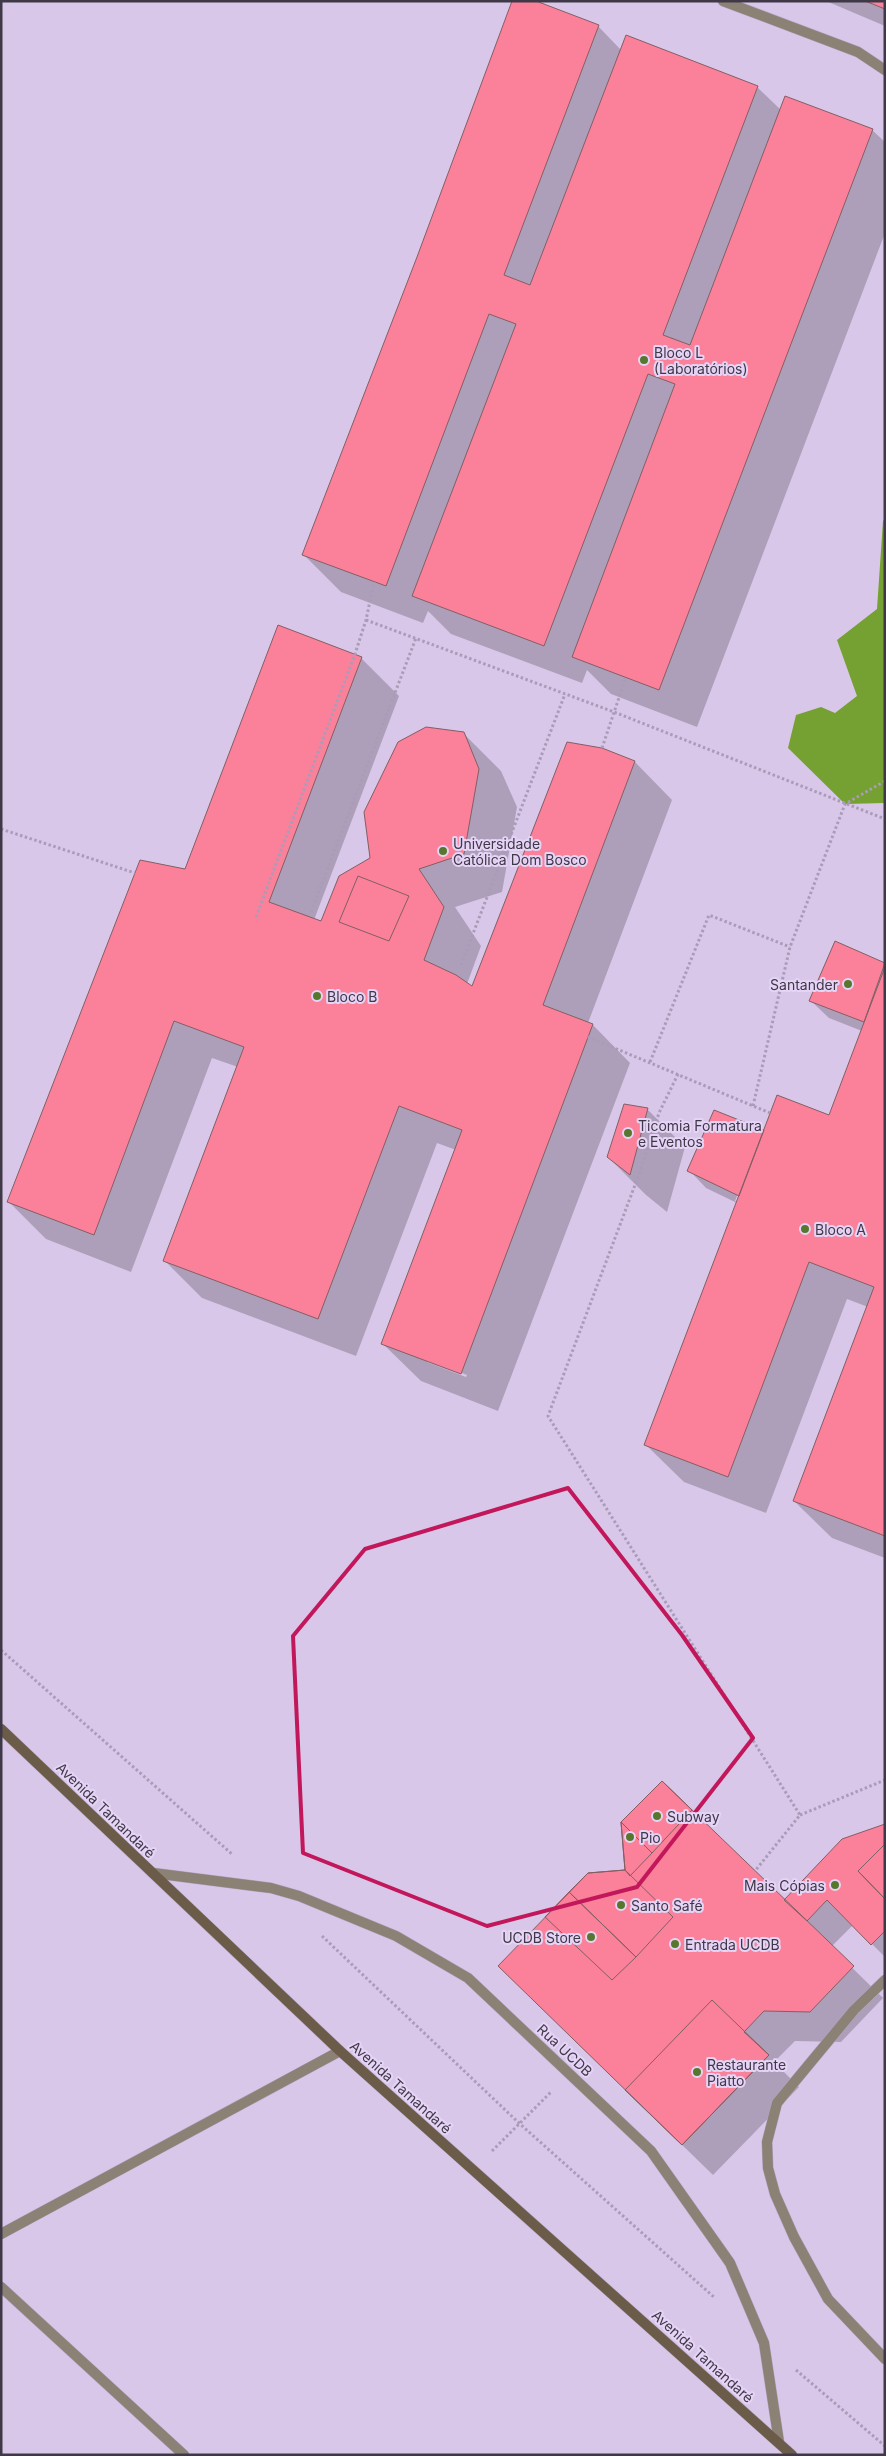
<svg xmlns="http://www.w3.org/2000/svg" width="886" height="2456" viewBox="0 0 886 2456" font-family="Inter,sans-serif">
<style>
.forest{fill:#74a131}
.shadow{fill:#0003;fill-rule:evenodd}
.building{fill:#fa8199;stroke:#845e64}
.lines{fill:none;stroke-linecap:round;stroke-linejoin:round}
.lane-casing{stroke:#b4a5c2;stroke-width:11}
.street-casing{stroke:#b4a5c2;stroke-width:11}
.secondary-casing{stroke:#b4a5c2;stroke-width:11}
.path{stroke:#aa9cb8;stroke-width:3;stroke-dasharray:2.5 2.5;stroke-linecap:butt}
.lane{stroke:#8c8175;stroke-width:10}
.street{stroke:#8c8175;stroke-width:10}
.secondary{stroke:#6b5b49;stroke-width:10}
.marked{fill:none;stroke:#c2185b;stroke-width:4;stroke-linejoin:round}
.poi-dot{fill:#58772e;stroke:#e6d4f7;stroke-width:2}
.labels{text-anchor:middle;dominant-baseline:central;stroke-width:4;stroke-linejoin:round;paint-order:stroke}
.poi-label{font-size:14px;fill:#3f3846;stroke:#e6d4f7;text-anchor:start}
.street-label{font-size:14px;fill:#3f3846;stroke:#e6d4f7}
</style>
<rect width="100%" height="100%" fill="#d9c7e9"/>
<path class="forest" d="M 885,519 L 885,803 L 845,804 L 788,748 L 796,715 L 821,707 L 835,713 L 857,696 L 837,640 L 877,609 L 883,521 Z"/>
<path class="shadow" d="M 826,1 L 885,1 L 885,26 Z
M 598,26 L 621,50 L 757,87 L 781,110 L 872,130 L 885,142 L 885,233 L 697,727 L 611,694 L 587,670 L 582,683 L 451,634 L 428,611 L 423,623 L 341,592 L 303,554 Z
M 361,658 L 399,696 L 314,920 L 321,923 L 372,859 L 463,733 L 501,771 L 517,807 L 502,892 L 455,907 L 481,946 L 467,984 L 472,988 L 601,749 L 635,762 L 672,800 L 588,1023 L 593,1025 L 630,1063 L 498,1411 L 421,1381 L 383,1344 L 456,1150 L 437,1143 L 356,1356 L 202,1298 L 164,1260 L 238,1067 L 212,1058 L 131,1272 L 46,1239 L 8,1201 L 186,871 ZM 427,1360 L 467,1375 L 466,1377 L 427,1362 Z
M 835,943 L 885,964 L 885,1558 L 832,1538 L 794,1501 L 868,1307 L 847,1299 L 766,1513 L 684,1482 L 646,1445 L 737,1203 L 706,1188 L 689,1170 L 765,1131 L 830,1116 L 862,1031 L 829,1018 L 811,1001 ZM 761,1134 L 738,1202 L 735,1201 Z
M 647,1109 L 685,1147 L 667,1212 L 646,1195 L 608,1157 Z
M 885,1825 L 885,1957 L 853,1925 L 831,1947 L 883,1998 L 841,2042 L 795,2041 L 774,2062 L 799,2087 L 713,2175 L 530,1997 L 784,1901 Z"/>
<path class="building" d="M 512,1 L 536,1 L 599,25 L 504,275 L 530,285 L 626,35 L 758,86 L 663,335 L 690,345 L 785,96 L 873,129 L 659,690 L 572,657 L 675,384 L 648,374 L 544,646 L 412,596 L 516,324 L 489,314 L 386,586 L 302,555 L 417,257 Z
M 865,1 L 885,1 L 885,9 Z
M 278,625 L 362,657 L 269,902 L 321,921 L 339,876 L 370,858 L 364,812 L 398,742 L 426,727 L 464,732 L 479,769 L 464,854 L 419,869 L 444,907 L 424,960 L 456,975 L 472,986 L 567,742 L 602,748 L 635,761 L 543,1005 L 593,1024 L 461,1374 L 381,1344 L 462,1130 L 399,1106 L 318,1319 L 163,1261 L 244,1047 L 174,1021 L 94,1235 L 7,1202 L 140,860 L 185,869 Z
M 358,876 L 409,896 L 389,941 L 339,922 Z
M 835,941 L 885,963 L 864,1022 L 809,1001 Z
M 885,967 L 885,1536 L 793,1501 L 874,1287 L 809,1262 L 728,1477 L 644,1445 L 777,1095 L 829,1115 Z
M 624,1104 L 648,1108 L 630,1175 L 607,1157 Z
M 714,1110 L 764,1130 L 739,1196 L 687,1171 Z
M 662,1781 L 854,1966 L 810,2012 L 764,2011 L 744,2032 L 769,2055 L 682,2145 L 498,1966 L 588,1873 L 625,1870 L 621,1822 Z
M 662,1781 L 692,1810 L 652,1853 L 621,1822 Z
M 621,1822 L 652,1853 L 630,1876 L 625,1870 Z
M 885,1824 L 885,1844 L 858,1871 L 885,1899 L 885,1931 L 871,1945 L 827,1900 L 807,1921 L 784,1900 L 842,1839 Z
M 885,1844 L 885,1899 L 858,1871 Z
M 625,1870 L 673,1917 L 636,1957 L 569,1892 L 588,1873 Z
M 569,1892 L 636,1957 L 612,1980 L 545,1917 Z
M 712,2000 L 769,2055 L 682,2145 L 625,2090 Z"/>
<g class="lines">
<g class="lane-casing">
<path id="lane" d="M 723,1 L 858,52 L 885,70
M 153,1873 L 271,1888 L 299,1896 L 396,1936 L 468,1978 L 651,2151 L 730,2263 L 764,2343 L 779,2442
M 885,1980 L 854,2010 L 777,2103 L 767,2142 L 768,2168 L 775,2194 L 794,2237 L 828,2299 L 885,2359"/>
</g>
<g class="street-casing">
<path id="street" d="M 1,2234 L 340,2051
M 1,2287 L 184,2455"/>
</g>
<g class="secondary-casing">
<path id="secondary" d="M 1,1729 L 340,2051 L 792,2455"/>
</g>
<path class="path" d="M 366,620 L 614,712 L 885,819
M 602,748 L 626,677
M 1,829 L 135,873
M 311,912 L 416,638
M 256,917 L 355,654 L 366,620 L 374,582
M 461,965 L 565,694
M 588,1037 L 770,1113
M 650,1062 L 709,915 L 790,947
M 678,1074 L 659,1113 L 641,1169 L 548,1416 L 800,1815 L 755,1871
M 753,1106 L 790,947 L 845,804 L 885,781
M 1,1650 L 233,1855
M 800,1815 L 885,1780
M 322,1936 L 520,2124 L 715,2298
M 492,2151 L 551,2092
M 796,2370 L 885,2446"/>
<use href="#lane" class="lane"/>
<use href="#street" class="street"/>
<use href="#secondary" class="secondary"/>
</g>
<path class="marked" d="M 568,1488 L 682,1635 L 753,1738 L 637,1887 L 487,1926 L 303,1853 L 293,1636 L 365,1549 Z"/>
<g class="poi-dot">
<circle cx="644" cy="360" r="5"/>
<circle cx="443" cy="851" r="5"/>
<circle cx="848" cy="984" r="5"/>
<circle cx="317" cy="996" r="5"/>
<circle cx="628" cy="1133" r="5"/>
<circle cx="805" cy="1229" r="5"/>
<circle cx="657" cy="1816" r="5"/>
<circle cx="630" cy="1837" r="5"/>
<circle cx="835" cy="1885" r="5"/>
<circle cx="621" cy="1905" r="5"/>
<circle cx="591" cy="1937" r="5"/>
<circle cx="675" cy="1944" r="5"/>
<circle cx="697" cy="2072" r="5"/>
</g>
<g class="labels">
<g class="poi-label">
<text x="654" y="352">Bloco L<tspan x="654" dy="16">(Laboratórios)</tspan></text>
<text x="453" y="843">Universidade<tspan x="453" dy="16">Católica Dom Bosco</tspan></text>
<text x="838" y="984" text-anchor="end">Santander</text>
<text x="327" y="996">Bloco B</text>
<text x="638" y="1125">Ticomia Formatura<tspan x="638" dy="16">e Eventos</tspan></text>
<text x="815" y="1229">Bloco A</text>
<text x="667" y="1816">Subway</text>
<text x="640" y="1837">Pio</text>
<text x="825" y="1885" text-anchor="end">Mais Cópias</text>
<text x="631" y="1905">Santo Safé</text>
<text x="581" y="1937" text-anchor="end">UCDB Store</text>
<text x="685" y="1944">Entrada UCDB</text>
<text x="707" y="2064">Restaurante<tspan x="707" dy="16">Piatto</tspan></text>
</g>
<g class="street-label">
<text transform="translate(106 1810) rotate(44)">Avenida Tamandaré</text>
<text transform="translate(565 2050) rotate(43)">Rua UCDB</text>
<text transform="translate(401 2087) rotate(42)">Avenida Tamandaré</text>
<text transform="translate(703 2356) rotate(42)">Avenida Tamandaré</text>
</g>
</g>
<rect width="886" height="2456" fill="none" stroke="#3f3846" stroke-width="5"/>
</svg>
